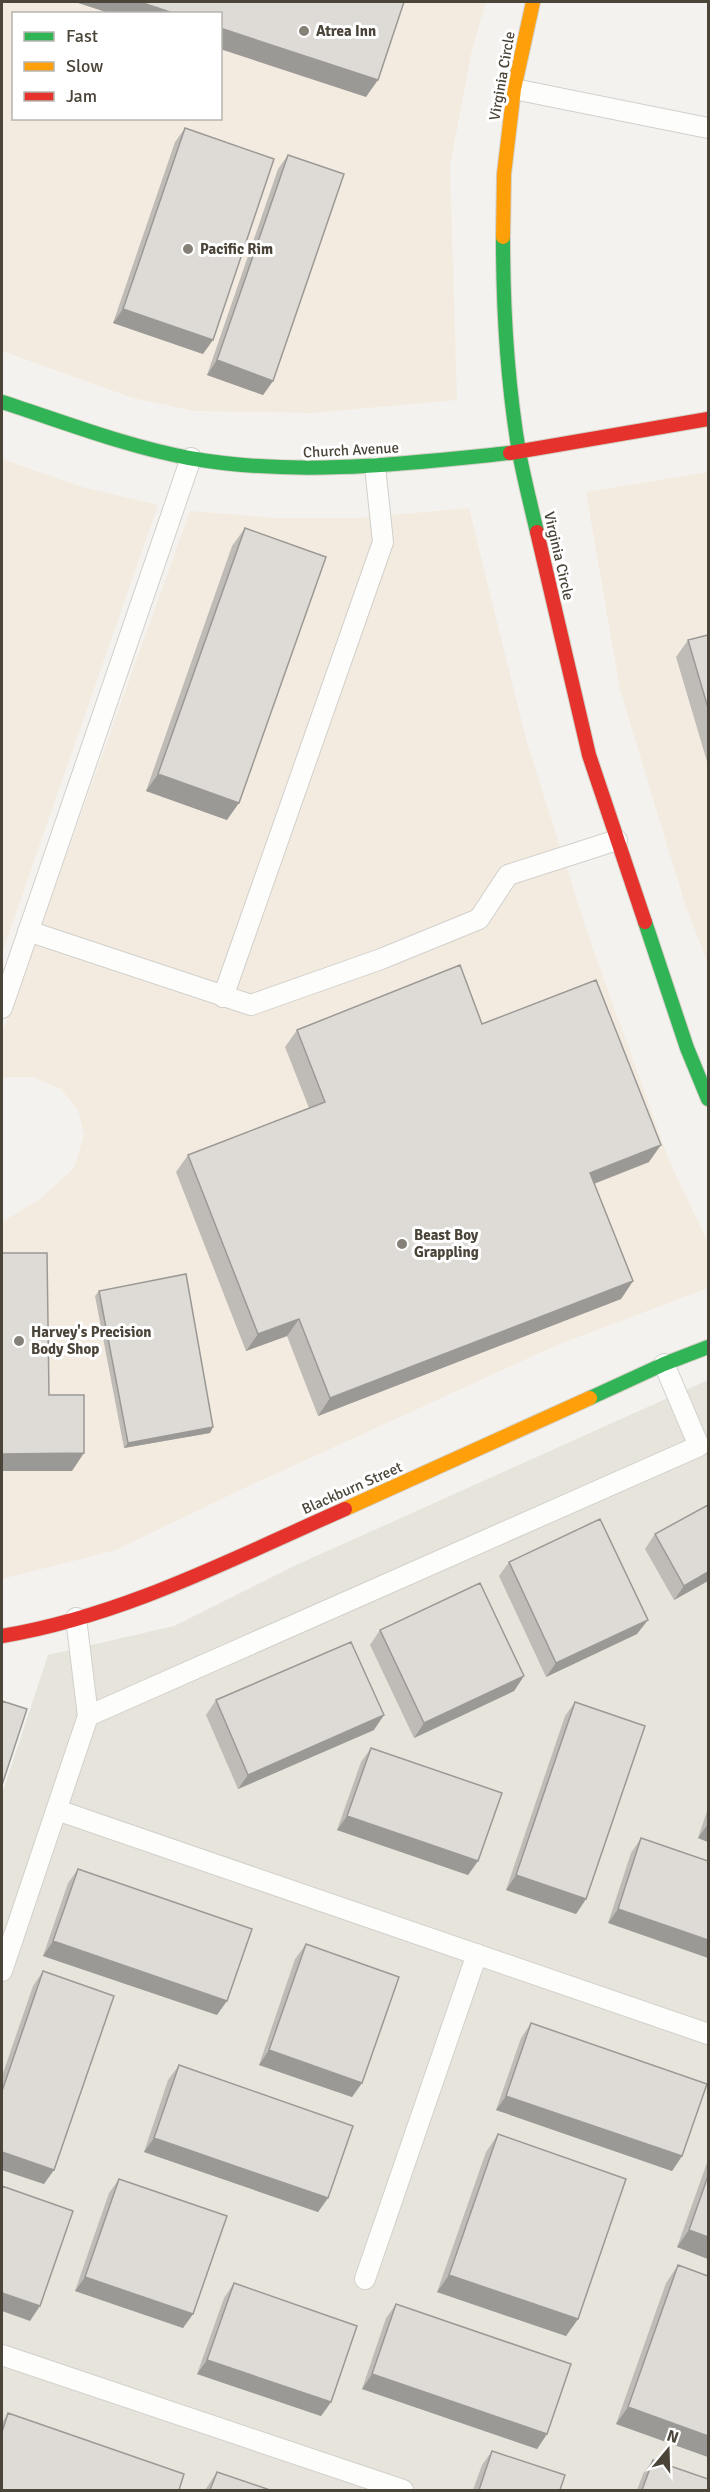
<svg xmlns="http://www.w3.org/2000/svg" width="710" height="2492" viewBox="0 0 710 2492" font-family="Signika,sans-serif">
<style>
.residential{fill:#e7e4dc}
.commercial{fill:#f3ebdf;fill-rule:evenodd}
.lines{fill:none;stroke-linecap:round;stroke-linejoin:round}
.lane-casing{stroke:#d2d0cb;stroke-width:22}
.fast-casing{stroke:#d3cfc5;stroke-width:16}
.slow-casing{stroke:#d3cfc5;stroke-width:16}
.jam-casing{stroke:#d3cfc5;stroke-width:16}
.lane{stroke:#fdfdfc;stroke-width:20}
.fast{stroke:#30b455;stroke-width:14}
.slow{stroke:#ff9f0a;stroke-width:14}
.jam{stroke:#e5322d;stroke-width:14}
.wall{fill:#bfbcb8}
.shaded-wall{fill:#9b9996}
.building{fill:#dedbd6;stroke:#9b9996;stroke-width:1.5}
.poi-dot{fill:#868178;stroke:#fff;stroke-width:2}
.labels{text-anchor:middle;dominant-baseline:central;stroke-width:6;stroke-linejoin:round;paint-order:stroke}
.poi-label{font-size:15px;font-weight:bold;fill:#4b4439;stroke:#fff;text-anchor:start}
.street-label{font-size:15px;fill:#4b4439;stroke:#fff}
</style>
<rect width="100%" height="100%" fill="#f4f2ee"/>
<path class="residential" d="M 708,1380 L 708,2490 L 2,2490 L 2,1794 L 48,1655 L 174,1626 L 294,1566 Z"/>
<path class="commercial" d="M 2,2 L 486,2 L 471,54 L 450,166 L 457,400 L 312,413 L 195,411 L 133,398 L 2,351 ZM 14,14 L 220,14 L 220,118 L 14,118 Z
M 2,459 L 82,487 L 158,505 L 2,953 Z
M 708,472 L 708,964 L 684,901 L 620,689 L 586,492 Z
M 469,508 L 526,739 L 587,932 L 669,1160 L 708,1243 L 708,1288 L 557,1345 L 236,1492 L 116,1550 L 2,1579 L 2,1222 L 40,1199 L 74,1168 L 84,1135 L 78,1110 L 61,1089 L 32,1077 L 7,1077 L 2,1080 L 2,1034 L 190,511 L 277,518 L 359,518 Z"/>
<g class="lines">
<g class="lane-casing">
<path id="lane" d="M 514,89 L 708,128
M 28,931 L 251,1005 L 381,959 L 479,919 L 508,875 L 617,840
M 223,997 L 383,542 L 375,467
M 2,1008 L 191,458
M 88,1716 L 699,1446 L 664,1364
M 57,1810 L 708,2034
M 2,1971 L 88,1716 L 76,1618
M 365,2279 L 477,1954
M 2,2355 L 403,2490"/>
</g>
<g class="fast-casing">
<path id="fast" d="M 503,237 C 503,308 507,381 519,452 C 524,479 531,506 537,532
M 2,402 C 64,422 125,446 189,458 C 296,477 403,464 510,453
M 645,922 L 687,1048 L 708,1099
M 590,1398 L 664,1364 L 708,1347"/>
</g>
<g class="slow-casing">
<path id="slow" d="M 503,237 L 504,174 L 514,89 L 533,2
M 345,1509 L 590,1398"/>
</g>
<g class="jam-casing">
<path id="jam" d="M 510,453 L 708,419
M 537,532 L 589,755 L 645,922
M 2,1636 C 123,1616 234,1558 345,1509"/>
</g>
<use href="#lane" class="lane"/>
<use href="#fast" class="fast"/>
<use href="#slow" class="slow"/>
<use href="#jam" class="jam"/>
</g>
<path class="wall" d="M 185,128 L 203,354 L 113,323 L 175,142 Z
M 288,155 L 273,381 L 263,395 L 207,375 L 278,169 Z
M 245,528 L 227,820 L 146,791 L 232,546 Z
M 708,635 L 708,765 L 676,657 L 688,640 Z
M 482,1024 L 649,1162 L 594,1184 L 633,1281 L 621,1299 L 318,1416 L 287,1336 L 246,1351 L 176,1172 L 188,1155 L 309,1108 L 285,1047 L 297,1030 Z
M 99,1291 L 213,1427 L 210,1433 L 124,1448 L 95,1296 Z
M 655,1534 L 708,1581 L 674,1600 L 645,1549 Z
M 509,1562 L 637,1634 L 546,1677 L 499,1576 Z
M 380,1630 L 524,1676 L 514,1691 L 414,1738 L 370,1645 Z
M 216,1700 L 374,1730 L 238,1789 L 206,1715 Z
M 575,1702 L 586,1899 L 576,1914 L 506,1890 L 565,1716 Z
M 371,1748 L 478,1861 L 468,1875 L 337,1830 L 361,1762 Z
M 708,1808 L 708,1842 L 698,1838 Z
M 641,1838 L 708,1861 L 608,1923 L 631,1853 Z
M 78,1869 L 217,2015 L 43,1956 L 68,1883 Z
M 306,1944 L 362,2083 L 352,2097 L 259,2065 L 295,1959 Z
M 43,1971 L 44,2184 L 2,2170 L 2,2076 L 33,1986 Z
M 531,2023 L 682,2156 L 672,2171 L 496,2110 L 521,2038 Z
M 179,2065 L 328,2198 L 318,2212 L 144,2152 L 168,2080 Z
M 498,2134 L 578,2319 L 566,2336 L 437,2292 L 486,2152 Z
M 708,2160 L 708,2259 L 677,2247 Z
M 119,2179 L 193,2314 L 183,2328 L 75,2291 L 109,2193 Z
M 678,2265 L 708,2457 L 616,2424 L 666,2283 Z
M 234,2283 L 331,2402 L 321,2416 L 197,2374 L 224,2298 Z
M 396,2304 L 547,2434 L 537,2449 L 362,2389 L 386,2318 Z
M 8,2413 L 2,2490 L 2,2423 Z
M 492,2451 L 560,2490 L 473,2490 L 482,2465 Z
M 653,2460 L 708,2490 L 637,2490 L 643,2474 Z
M 217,2472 L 270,2490 L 205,2490 Z"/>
<path class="shaded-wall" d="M 75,2 L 140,2 L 176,14 L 112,14 Z
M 220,28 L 378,80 L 366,97 L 220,49 Z
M 123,309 L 213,340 L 203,354 L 113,323 Z
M 217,360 L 273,381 L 263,395 L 207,375 Z
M 158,774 L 239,803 L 227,820 L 146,791 Z
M 661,1145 L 649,1162 L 578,1190 L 590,1173 Z
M 633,1281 L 621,1299 L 318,1416 L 330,1398 Z
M 299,1319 L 287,1336 L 246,1351 L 258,1334 Z
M 213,1427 L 210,1433 L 124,1448 L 128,1443 Z
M 84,1453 L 72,1471 L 2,1471 L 2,1454 Z
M 708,1572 L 708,1581 L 674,1600 L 684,1586 Z
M 648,1620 L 637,1634 L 546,1677 L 556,1663 Z
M 524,1676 L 514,1691 L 414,1738 L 424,1723 Z
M 384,1715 L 374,1730 L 238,1789 L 248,1775 Z
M 347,1816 L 478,1861 L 468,1875 L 337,1830 Z
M 708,1824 L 708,1842 L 698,1838 Z
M 516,1875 L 586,1899 L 576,1914 L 506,1890 Z
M 618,1909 L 708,1940 L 708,1958 L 608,1923 Z
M 53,1941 L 227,2001 L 217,2015 L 43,1956 Z
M 269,2050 L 362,2083 L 352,2097 L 259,2065 Z
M 506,2096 L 682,2156 L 672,2171 L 496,2110 Z
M 154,2138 L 328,2198 L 318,2212 L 144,2152 Z
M 2,2152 L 54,2170 L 44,2184 L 2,2170 Z
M 689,2230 L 708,2237 L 708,2259 L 677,2247 Z
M 449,2275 L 578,2319 L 566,2336 L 437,2292 Z
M 85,2277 L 193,2314 L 183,2328 L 75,2291 Z
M 2,2293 L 40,2306 L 30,2321 L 2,2311 Z
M 207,2360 L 331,2402 L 321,2416 L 197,2374 Z
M 372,2374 L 547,2434 L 537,2449 L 362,2389 Z
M 628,2407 L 708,2436 L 708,2457 L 616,2424 Z"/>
<path class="building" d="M 140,2 L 404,2 L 378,80 L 220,28 L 220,14 L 176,14 Z
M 185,128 L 274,159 L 213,340 L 123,309 Z
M 288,155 L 344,174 L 273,381 L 217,360 Z
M 245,528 L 326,557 L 239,803 L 158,774 Z
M 708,635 L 708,708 L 688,640 Z
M 460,965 L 482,1024 L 596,980 L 661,1145 L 590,1173 L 633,1281 L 330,1398 L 299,1319 L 258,1334 L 188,1155 L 325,1102 L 297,1030 Z
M 2,1253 L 47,1253 L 49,1395 L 84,1395 L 84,1453 L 2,1454 Z
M 186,1274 L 213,1427 L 128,1443 L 99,1291 Z
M 708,1505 L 708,1572 L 684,1586 L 655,1534 Z
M 600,1519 L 648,1620 L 556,1663 L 509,1562 Z
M 480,1583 L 524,1676 L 424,1723 L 380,1630 Z
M 351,1642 L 384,1715 L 248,1775 L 216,1700 Z
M 2,1701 L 27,1709 L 2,1785 Z
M 575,1702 L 645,1726 L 586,1899 L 516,1875 Z
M 371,1748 L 502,1793 L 478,1861 L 347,1816 Z
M 641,1838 L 708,1861 L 708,1940 L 618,1909 Z
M 78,1869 L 252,1929 L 227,2001 L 53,1941 Z
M 306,1944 L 399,1977 L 362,2083 L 269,2050 Z
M 43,1971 L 114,1996 L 54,2170 L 2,2152 L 2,2091 Z
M 531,2023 L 707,2084 L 682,2156 L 506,2096 Z
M 179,2065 L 353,2126 L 328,2198 L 154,2138 Z
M 498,2134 L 626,2179 L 578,2319 L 449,2275 Z
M 708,2176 L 708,2237 L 689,2230 Z
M 119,2179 L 227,2216 L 193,2314 L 85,2277 Z
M 2,2186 L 73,2211 L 40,2306 L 2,2293 Z
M 678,2265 L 708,2276 L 708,2436 L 628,2407 Z
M 234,2283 L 357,2326 L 331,2402 L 207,2360 Z
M 396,2304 L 571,2364 L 547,2434 L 372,2374 Z
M 8,2413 L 184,2474 L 179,2490 L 2,2490 L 2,2432 Z
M 492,2451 L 565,2475 L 560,2490 L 479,2490 Z
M 653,2460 L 708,2479 L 708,2490 L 642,2490 Z
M 217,2472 L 270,2490 L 210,2490 Z"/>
<g class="poi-dot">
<circle cx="304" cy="31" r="6"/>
<circle cx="188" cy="249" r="6"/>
<circle cx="402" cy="1244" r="6"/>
<circle cx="19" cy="1341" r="6"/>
</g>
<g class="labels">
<g class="poi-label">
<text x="316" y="31">Atrea Inn</text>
<text x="200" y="249">Pacific Rim</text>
<text x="414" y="1235">Beast Boy<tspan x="414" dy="17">Grappling</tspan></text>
<text x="31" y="1332">Harvey's Precision<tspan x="31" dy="17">Body Shop</tspan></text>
</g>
<g class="street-label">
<text transform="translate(502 76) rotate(-80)">Virginia Circle</text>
<text transform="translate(351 450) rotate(-3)">Church Avenue</text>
<text transform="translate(559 556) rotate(77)">Virginia Circle</text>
<text transform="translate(352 1488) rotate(-24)">Blackburn Street</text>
</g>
</g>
<rect width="710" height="2492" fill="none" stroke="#4b4439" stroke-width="6"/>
<rect x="12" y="12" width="210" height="108" fill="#ffffff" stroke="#b7b4b0" stroke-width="1.5"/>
<rect x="24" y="32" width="30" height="9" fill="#30b455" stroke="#b7b4b0" stroke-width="1.5"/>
<text x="66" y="42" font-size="18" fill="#4b4439">Fast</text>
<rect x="24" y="62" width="30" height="9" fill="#ff9f0a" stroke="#b7b4b0" stroke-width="1.5"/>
<text x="66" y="72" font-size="18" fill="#4b4439">Slow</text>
<rect x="24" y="92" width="30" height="9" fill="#e5322d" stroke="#b7b4b0" stroke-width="1.5"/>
<text x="66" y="102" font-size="18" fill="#4b4439">Jam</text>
<g transform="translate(668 2450) rotate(19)" stroke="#ffffff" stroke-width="4.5" paint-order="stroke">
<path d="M0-4.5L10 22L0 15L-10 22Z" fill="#4b4439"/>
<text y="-9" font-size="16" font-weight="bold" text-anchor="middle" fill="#4b4439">N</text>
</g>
</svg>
